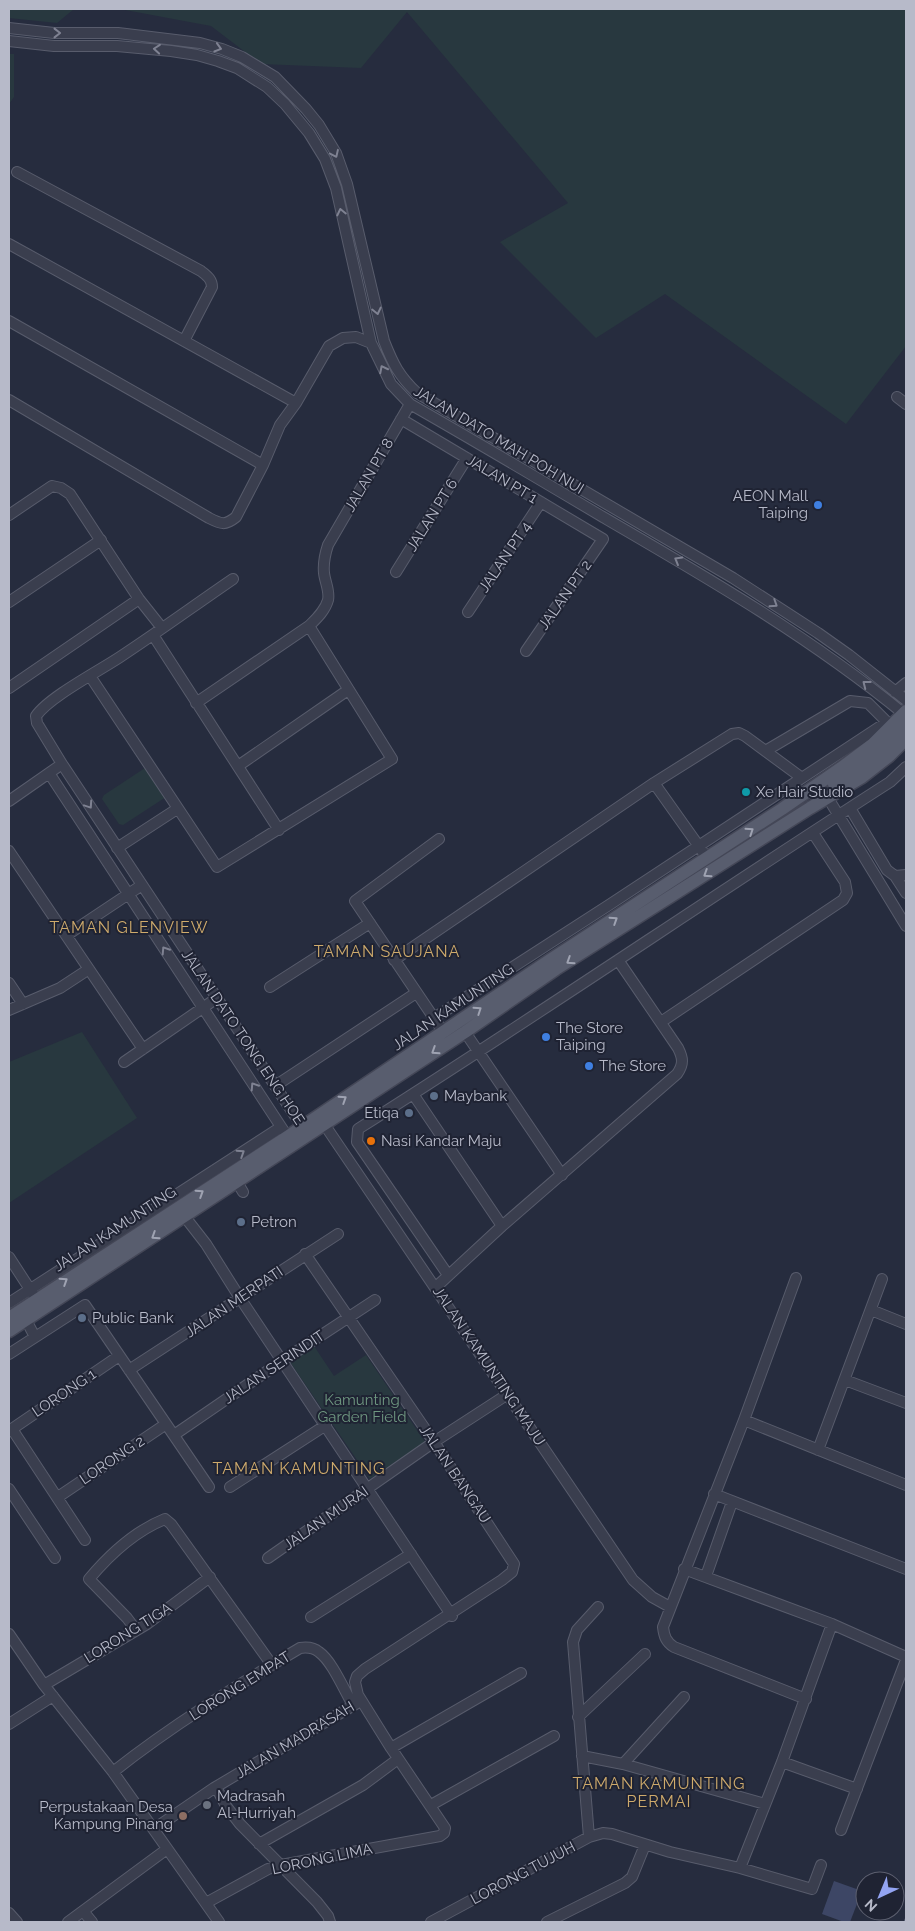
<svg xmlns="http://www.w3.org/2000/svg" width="915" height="1931" viewBox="0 0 915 1931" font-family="Raleway,sans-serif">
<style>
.green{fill:#28383f}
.water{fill:#3d4665}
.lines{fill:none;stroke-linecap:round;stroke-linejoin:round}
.minor-casing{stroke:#585c6c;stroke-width:12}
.major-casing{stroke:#444757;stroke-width:15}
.minor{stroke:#3a3e4e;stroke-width:10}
.major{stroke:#585d6e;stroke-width:12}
.rail{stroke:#5d6275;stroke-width:2.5;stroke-dasharray:5 5;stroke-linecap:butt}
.oneway{stroke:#7f8292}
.oneway2{stroke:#9fa3b2}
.shop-dot{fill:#3f7fe0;stroke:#1f2333;stroke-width:2}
.culture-dot{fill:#0f9aa8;stroke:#1f2333;stroke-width:2}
.service-dot{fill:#5c6f8a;stroke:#1f2333;stroke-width:2}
.food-dot{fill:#e8710a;stroke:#1f2333;stroke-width:2}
.worship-dot{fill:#6b7280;stroke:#1f2333;stroke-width:2}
.education-dot{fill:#8d6e63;stroke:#1f2333;stroke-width:2}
.labels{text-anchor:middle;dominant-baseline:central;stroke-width:4;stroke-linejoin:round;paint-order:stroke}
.street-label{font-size:15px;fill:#b7bac9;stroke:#1f2333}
.poi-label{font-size:15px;fill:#b7bac9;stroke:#1f2333;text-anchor:start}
.park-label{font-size:15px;fill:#6f9881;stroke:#1f2333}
.neighbourhood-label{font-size:16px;letter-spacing:1px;fill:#cfab6c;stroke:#1f2333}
</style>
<rect width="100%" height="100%" fill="#262c3e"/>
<path class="green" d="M 9,9 L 74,9 L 57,23 L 9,18 Z
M 120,9 L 906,9 L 906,346 L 846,424 L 665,294 L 596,338 L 500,242 L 568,203 L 407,12 L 361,68 L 261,64 L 211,26 Z
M 9,54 L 14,54 L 14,97 L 9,104 Z
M 145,768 L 166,797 L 123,825 L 119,824 L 102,799 L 104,795 Z
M 82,1032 L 137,1118 L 9,1203 L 9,1062 Z
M 314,1346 L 334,1376 L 366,1355 L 425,1442 L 370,1479 L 290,1362 Z"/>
<path class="water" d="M 834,1881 L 862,1891 L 850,1922 L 844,1922 L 822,1914 Z"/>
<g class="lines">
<g class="minor-casing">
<path id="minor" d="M 9,28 L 54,33 L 118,33 L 200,43 L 222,49 L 242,57 L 275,77 L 306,109 L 319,125 L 336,153 L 347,184 L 384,341 C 393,364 399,376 417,393 L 733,578 L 818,633 L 849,655 L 906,700
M 9,41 L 54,46 L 117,46 L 171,51 L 197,55 L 218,61 L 237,68 L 267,87 L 285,104 L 309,133 L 325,159 L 336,188 L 371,343 L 391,384 L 410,404 C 475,441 539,479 603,517 C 708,578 810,637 904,714
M 17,172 L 201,271 C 207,276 212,279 212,287 L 184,341
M 9,244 L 296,403
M 9,321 L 263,465
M 897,397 L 906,404
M 9,400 L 209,518 C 221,524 225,526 236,517 L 263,465 L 280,425 L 296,403 L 329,346 L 343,338 L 356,337 L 371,343
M 401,419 L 603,539 L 526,651
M 9,515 L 52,486 L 61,488 L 70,494 L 139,599 L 162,628
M 396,572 L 467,458
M 233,579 C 195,605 158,632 120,657 C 99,671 49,697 36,716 L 37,723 L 62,764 L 305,1131
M 9,602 L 101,540
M 468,612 L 541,502
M 309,626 C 316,619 325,611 328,600 C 330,591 325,582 324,573 C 323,563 325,554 328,545 L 410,404
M 153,635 L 279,830
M 90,676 L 217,867 L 392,759 L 309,626 L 196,703
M 9,688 L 139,599
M 895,692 L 906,683
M 238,766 L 348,690
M 49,773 L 291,1142
M 654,783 L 703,852
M 828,798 L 906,926
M 9,801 L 62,764
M 850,808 L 887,870 L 895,876 L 906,875
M 439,839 L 355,901 L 444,1033
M 117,848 L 177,809
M 9,851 L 143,1049
M 895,876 L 906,893
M 67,935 L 142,885
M 394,960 L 654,783 L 732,734 L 739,733 L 745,736 L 802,778
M 9,983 L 23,1004
M 270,987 L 370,923
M 9,1010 L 60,988 L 89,969
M 434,1018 L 609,905 L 887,722 L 868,703 L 850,701 L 767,750
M 661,1022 L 843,900 L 847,893 L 845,882 L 813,833
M 465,1032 L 562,1175
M 124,1062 L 217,998
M 275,1086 L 416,993
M 413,1094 L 502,1226
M 320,1118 L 633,1580 L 652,1597 L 670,1607
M 237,1182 L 243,1192
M 185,1217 L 206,1244 L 240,1298 L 452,1616
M 9,1257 L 33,1294
M 448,1275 L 357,1142 L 358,1129 C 537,1016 712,896 890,782 L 906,767
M 796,1278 L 744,1420 L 663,1627 C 664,1636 666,1642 674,1647 L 806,1699
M 436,1287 L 502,1226 L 677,1074 C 684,1064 683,1058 678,1048 L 618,960
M 9,1303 L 281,1127
M 871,1310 L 906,1324
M 26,1320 L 35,1337
M 9,1354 L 85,1305 L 209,1487
M 129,1370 L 338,1234
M 845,1380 L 906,1403
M 744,1420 L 906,1485
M 12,1429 L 85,1540
M 9,1431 L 119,1356
M 174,1435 L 282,1361 L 375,1300
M 818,1450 L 882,1279
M 230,1487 L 326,1425
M 9,1489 L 55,1558
M 714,1494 L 906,1569
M 58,1497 L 166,1424
M 268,1558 L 434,1442 L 508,1394
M 684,1569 L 832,1624 L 906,1657
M 706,1576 L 732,1502
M 311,1617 L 411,1554
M 136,1630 L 127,1618 L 89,1579 C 110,1554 135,1531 165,1519 L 171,1524 L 272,1665
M 9,1634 L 44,1685 L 113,1772 L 219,1922
M 44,1685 L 147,1624 L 210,1577
M 578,1717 L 645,1654
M 9,1724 L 53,1696
M 391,1748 L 521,1673
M 582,1756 L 623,1764 L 765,1804
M 782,1762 L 857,1789
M 623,1764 L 684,1697
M 113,1772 C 171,1726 236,1686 300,1648 C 307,1647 313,1647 319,1652 C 332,1661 344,1690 353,1705
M 216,1787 L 226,1806 L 240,1824 L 317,1902 L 328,1916 L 330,1922
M 431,1805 L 554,1736
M 154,1829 L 214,1788 L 359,1702
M 841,1830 L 906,1660
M 589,1837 L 573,1642 L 577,1630 L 598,1607
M 259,1844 L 363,1785 L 398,1759
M 740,1868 L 782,1762 L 832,1624
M 206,1903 L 268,1869 L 281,1865 L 440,1836 L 444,1833 L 445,1828 L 391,1748 L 358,1695 L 355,1682 L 357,1676 L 365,1669 L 502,1580 L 512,1572 L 514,1564 L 434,1442 L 305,1254
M 83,1911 L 92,1922
M 9,1913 L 17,1922
M 68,1922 L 167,1849
M 431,1922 L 589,1837 L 603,1833 L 612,1834 L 670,1852 L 740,1868 L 812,1889 L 821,1865
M 547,1922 L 625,1883 L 632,1877 L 645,1845"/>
</g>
<g class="major-casing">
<path id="major" d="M 834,784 C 860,767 889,749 906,723
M 9,1318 L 287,1137 L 550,960 L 782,809 L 841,768 L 873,744 L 906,711
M 9,1331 L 465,1032 L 556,969 L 810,808 L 862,777 L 889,756 L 906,739"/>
</g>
<use href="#minor" class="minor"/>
<use href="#major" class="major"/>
<path class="rail" d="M 905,1922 L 906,1919"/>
</g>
<defs><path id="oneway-chevron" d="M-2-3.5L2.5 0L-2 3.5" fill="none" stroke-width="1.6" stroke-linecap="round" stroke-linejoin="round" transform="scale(1.25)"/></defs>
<g class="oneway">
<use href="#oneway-chevron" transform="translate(57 33)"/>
<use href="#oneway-chevron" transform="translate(218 48) rotate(17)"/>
<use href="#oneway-chevron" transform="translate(157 49) rotate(-175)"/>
<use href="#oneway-chevron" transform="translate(335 154) rotate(65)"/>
<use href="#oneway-chevron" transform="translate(341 212) rotate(-103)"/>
<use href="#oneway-chevron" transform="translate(377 311) rotate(77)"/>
<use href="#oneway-chevron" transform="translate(383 369) rotate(-117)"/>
<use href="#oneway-chevron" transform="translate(678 560) rotate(-150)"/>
<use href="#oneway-chevron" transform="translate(774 604) rotate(33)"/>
<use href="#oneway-chevron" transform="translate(866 684) rotate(-142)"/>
<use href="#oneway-chevron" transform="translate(89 805) rotate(56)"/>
<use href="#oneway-chevron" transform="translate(165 950) rotate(-123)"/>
<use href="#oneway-chevron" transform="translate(254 1086) rotate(-123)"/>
<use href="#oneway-chevron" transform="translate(241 1153) rotate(-33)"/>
</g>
<g class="oneway2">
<use href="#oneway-chevron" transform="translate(750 831) rotate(-34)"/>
<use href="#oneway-chevron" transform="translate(707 874) rotate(147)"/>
<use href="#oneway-chevron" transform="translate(614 920) rotate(-33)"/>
<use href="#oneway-chevron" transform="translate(570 961) rotate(147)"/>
<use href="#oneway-chevron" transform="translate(478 1010) rotate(-34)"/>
<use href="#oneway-chevron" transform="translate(435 1051) rotate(147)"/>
<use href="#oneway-chevron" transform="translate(343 1099) rotate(-33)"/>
<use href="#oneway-chevron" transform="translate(200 1193) rotate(-33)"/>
<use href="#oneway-chevron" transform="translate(155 1236) rotate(147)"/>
<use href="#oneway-chevron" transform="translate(64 1281) rotate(-33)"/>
</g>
<g class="shop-dot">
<circle cx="818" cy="505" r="5"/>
<circle cx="546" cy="1037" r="5"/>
<circle cx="589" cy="1066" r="5"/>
</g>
<circle class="culture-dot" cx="746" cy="792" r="5"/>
<g class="service-dot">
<circle cx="434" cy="1096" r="5"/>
<circle cx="409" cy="1113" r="5"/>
<circle cx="241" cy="1222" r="5"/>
<circle cx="82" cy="1318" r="5"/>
</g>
<circle class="food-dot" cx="371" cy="1141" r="5"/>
<circle class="worship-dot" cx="207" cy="1805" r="5"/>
<circle class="education-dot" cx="183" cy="1816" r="5"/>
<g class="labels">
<g class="street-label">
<text transform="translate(499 440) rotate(31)">JALAN DATO MAH POH NUI</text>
<text transform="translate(369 475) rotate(-60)">JALAN PT 8</text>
<text transform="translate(502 479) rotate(31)">JALAN PT 1</text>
<text transform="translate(432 515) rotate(-58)">JALAN PT 6</text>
<text transform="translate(505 557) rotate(-56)">JALAN PT 4</text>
<text transform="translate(565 595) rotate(-55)">JALAN PT 2</text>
<text transform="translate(453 1007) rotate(-34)">JALAN KAMUNTING</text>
<text transform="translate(243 1037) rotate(56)">JALAN DATO TONG ENG HOE</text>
<text transform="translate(115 1229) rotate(-33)">JALAN KAMUNTING</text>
<text transform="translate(234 1302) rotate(-34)">JALAN MERPATI</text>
<text transform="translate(489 1366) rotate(56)">JALAN KAMUNTING MAJU</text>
<text transform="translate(274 1367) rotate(-34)">JALAN SERINDIT</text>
<text transform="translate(64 1393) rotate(-34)">LORONG 1</text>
<text transform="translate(112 1460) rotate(-34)">LORONG 2</text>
<text transform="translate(455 1474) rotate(56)">JALAN BANGAU</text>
<text transform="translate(326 1518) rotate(-35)">JALAN MURAI</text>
<text transform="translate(128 1633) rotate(-32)">LORONG TIGA</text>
<text transform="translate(240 1686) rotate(-32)">LORONG EMPAT</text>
<text transform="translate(295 1740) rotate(-31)">JALAN MADRASAH</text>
<text transform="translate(322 1859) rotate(-12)">LORONG LIMA</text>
<text transform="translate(523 1873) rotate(-28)">LORONG TUJUH</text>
</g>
<g class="poi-label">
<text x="808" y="496" text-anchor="end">AEON Mall<tspan x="808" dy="17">Taiping</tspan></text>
<text x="756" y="792">Xe Hair Studio</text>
<text x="556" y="1028">The Store<tspan x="556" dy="17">Taiping</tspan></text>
<text x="599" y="1066">The Store</text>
<text x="444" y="1096">Maybank</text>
<text x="399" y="1113" text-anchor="end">Etiqa</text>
<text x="381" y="1141">Nasi Kandar Maju</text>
<text x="251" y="1222">Petron</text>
<text x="92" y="1318">Public Bank</text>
<text x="217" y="1796">Madrasah<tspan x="217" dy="17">Al-Hurriyah</tspan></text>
<text x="173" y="1807" text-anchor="end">Perpustakaan Desa<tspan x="173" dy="17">Kampung Pinang</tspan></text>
</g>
<g class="park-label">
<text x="362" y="1400">Kamunting<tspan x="362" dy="17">Garden Field</tspan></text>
</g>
<g class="neighbourhood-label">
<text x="129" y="927">TAMAN GLENVIEW</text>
<text x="387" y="951">TAMAN SAUJANA</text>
<text x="299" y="1468">TAMAN KAMUNTING</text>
<text x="659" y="1783">TAMAN KAMUNTING<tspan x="659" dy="18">PERMAI</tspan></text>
</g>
</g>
<rect width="915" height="1931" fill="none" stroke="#b7bac9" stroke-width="20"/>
<g transform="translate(880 1896) rotate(224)"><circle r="24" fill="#1f2333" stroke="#5c5f6f"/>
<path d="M0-4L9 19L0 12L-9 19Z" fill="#93a4f2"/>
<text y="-8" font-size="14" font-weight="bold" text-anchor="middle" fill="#b7bac9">N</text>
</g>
</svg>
